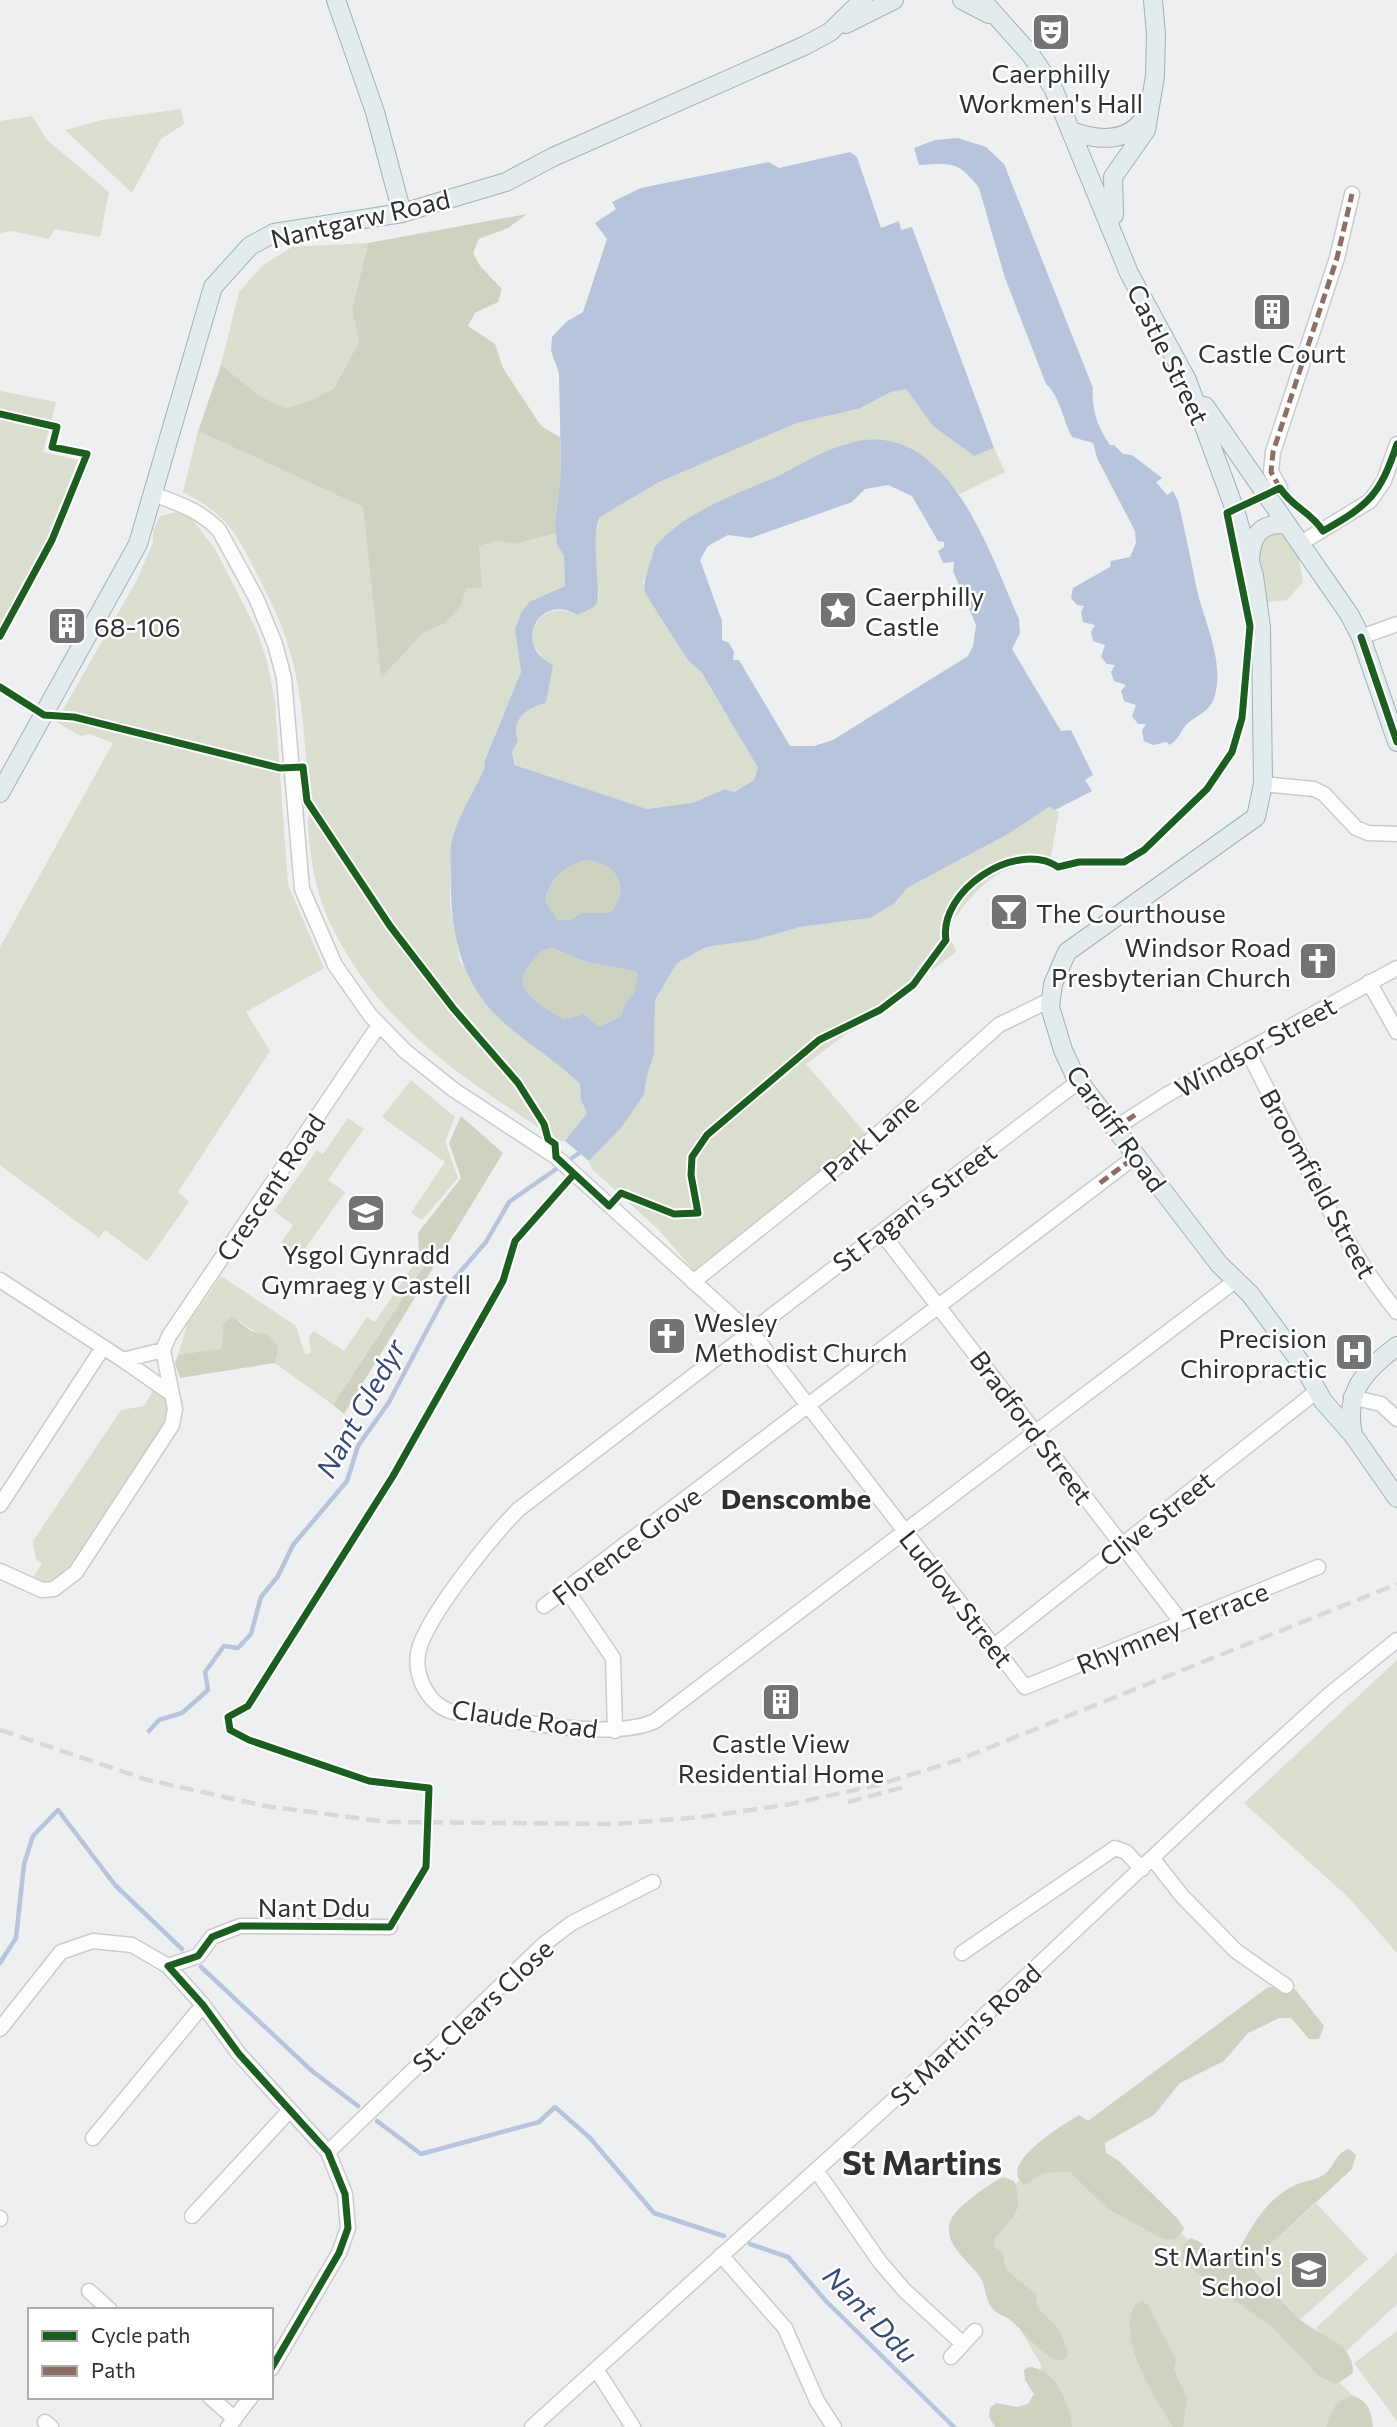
<svg xmlns="http://www.w3.org/2000/svg" width="1397" height="2427" viewBox="0 0 1397 2427" font-family="Commissioner,sans-serif">
<style>
.green{fill:#d9decf}
.forest{fill:#cdd3c0}
.water{fill:#b8c4db;fill-rule:evenodd}
.lines{fill:none;stroke-linecap:round;stroke-linejoin:round}
.stream{stroke:#b8c4db;stroke-width:4.5}
.minor-casing{stroke:#cacbcc;stroke-width:17}
.major-casing{stroke:#a1b1b5;stroke-width:20}
.minor{stroke:#fcfdfd;stroke-width:14}
.major{stroke:#e2ecee;stroke-width:18}
.rail{stroke:#d8d8d8;stroke-width:4.5;stroke-dasharray:14 7;stroke-linecap:butt}
.quiet{stroke:#8d6e63;stroke-width:5;stroke-dasharray:10 5;stroke-linecap:butt}
.cycleway-casing{stroke:#fff;stroke-width:11}
.cycleway{stroke:#1b5e20;stroke-width:7}
.labels{text-anchor:middle;dominant-baseline:central;stroke-width:5;stroke-linejoin:round;paint-order:stroke}
.poi-label{font-size:26px;fill:#2f3031;stroke:#fff}
.street-label{font-size:26px;fill:#2f3031;stroke:#fff}
.water-label{font-size:28px;font-style:italic;fill:#354a77;stroke:#fff}
.neighbourhood-label{font-size:28px;font-weight:bold;fill:#2f3031;stroke:#fff}
.district-label{font-size:33px;font-weight:bold;fill:#2f3031;stroke:#fff}
</style>
<rect width="100%" height="100%" fill="#edeff1"/>
<path class="green" d="M 181,109 L 184,124 L 161,139 L 132,193 L 65,130 L 102,120 Z
M 32,116 L 47,140 L 109,192 L 100,237 L 55,229 L 49,239 L 12,231 L 0,233 L 0,121 Z
M 368,243 L 352,310 L 359,342 L 334,388 L 312,400 L 285,408 L 260,396 L 221,365 L 239,292 L 262,266 L 292,247 Z
M 906,389 L 933,426 L 974,456 L 994,448 L 1005,472 L 960,494 L 929,460 L 893,442 L 847,443 L 700,513 L 677,526 L 654,548 L 652,561 L 643,583 L 688,660 L 702,673 L 758,768 L 754,780 L 733,792 L 725,789 L 692,803 L 647,809 L 516,765 L 512,752 L 518,741 C 510,718 527,708 546,703 L 544,661 L 532,642 C 532,615 553,603 577,615 L 599,598 L 594,544 L 600,517 L 658,482 L 797,423 L 858,409 L 891,392 Z
M 0,391 L 56,402 L 43,452 L 78,460 L 47,540 L 0,625 Z
M 198,431 L 363,507 L 381,677 L 424,632 L 444,624 L 461,606 L 466,589 L 481,587 L 478,546 L 495,541 L 517,544 L 557,533 L 557,545 L 564,556 L 565,586 L 529,602 L 521,613 L 515,629 L 521,672 L 484,761 L 485,767 L 451,843 L 450,905 L 460,962 L 541,1049 L 580,1084 L 581,1100 L 587,1113 L 565,1141 L 560,1141 C 466,1080 381,1029 330,923 C 316,893 310,859 308,826 C 308,815 310,805 309,794 C 305,746 303,694 289,648 C 282,624 271,602 260,580 C 237,534 229,516 183,492 Z
M 177,512 L 191,518 L 215,549 L 256,629 L 267,661 L 275,702 L 288,885 L 324,968 L 246,1012 L 270,1051 L 178,1192 L 189,1202 L 147,1261 L 105,1230 L 99,1238 L 0,1165 L 0,947 L 113,743 L 90,734 L 81,736 L 56,722 L 137,580 L 153,542 L 153,530 L 160,516 Z
M 1271,530 L 1283,532 L 1298,553 L 1303,582 L 1287,600 L 1267,602 L 1258,548 Z
M 1049,807 L 1059,812 L 1051,855 L 1046,865 C 999,857 972,895 947,928 L 956,952 L 806,1064 L 871,1140 L 701,1279 L 659,1230 L 592,1169 L 589,1161 L 621,1128 L 644,1095 L 647,1076 L 654,1054 L 655,1000 L 677,963 L 706,947 L 755,940 L 800,927 L 870,918 L 894,904 L 907,888 L 1005,835 Z
M 411,1080 L 455,1117 L 445,1141 L 458,1178 L 422,1220 L 411,1213 L 445,1162 L 382,1117 Z
M 348,1118 L 364,1129 L 328,1180 L 345,1192 L 300,1256 L 281,1243 L 293,1225 L 274,1211 L 317,1150 L 323,1154 Z
M 419,1257 L 426,1261 L 333,1405 L 275,1363 L 279,1347 C 267,1334 252,1333 239,1320 L 223,1324 L 222,1348 L 178,1355 L 188,1323 L 221,1276 L 296,1326 L 305,1354 L 311,1353 L 309,1336 L 314,1331 L 344,1351 L 367,1317 L 375,1322 Z
M 157,1384 L 175,1409 L 65,1583 L 28,1586 L 42,1563 L 36,1560 L 33,1541 L 121,1410 L 144,1406 Z
M 1397,1660 L 1397,1953 L 1350,1899 L 1244,1803 Z
M 1088,2121 L 1099,2156 L 1365,2407 L 1347,2427 L 1039,2427 L 1041,2365 L 1000,2294 L 963,2247 L 1015,2184 Z
M 1316,2203 L 1368,2259 L 1300,2320 L 1249,2264 Z
M 1397,2253 L 1397,2304 L 1342,2355 L 1316,2328 Z
M 1397,2331 L 1397,2421 L 1354,2363 Z"/>
<path class="forest" d="M 527,214 L 508,228 L 479,239 L 473,253 L 480,266 L 502,289 L 498,302 L 475,313 L 468,326 L 495,344 L 503,368 L 541,426 L 560,437 L 561,471 L 555,523 L 557,533 L 516,544 L 495,541 L 479,546 L 482,587 L 466,589 L 461,606 L 444,624 L 424,632 L 381,678 L 363,507 L 198,431 L 221,365 L 260,396 L 285,408 L 312,400 L 334,388 L 359,342 L 352,310 L 368,243 Z
M 585,860 C 615,862 632,888 611,913 L 580,913 L 573,919 L 558,922 L 545,901 C 549,879 564,867 585,860 Z
M 553,948 L 586,962 L 635,971 L 639,974 L 634,995 L 626,1001 L 621,1016 L 599,1027 L 584,1014 L 564,1019 C 545,1007 506,990 530,963 C 538,955 541,949 553,948 Z
M 461,1116 L 503,1153 L 344,1414 L 333,1405 L 426,1262 L 419,1257 L 418,1233 L 461,1178 L 449,1143 Z
M 232,1316 L 251,1331 L 268,1335 L 279,1347 L 275,1363 L 180,1378 L 175,1363 L 178,1355 L 222,1348 L 223,1324 Z
M 1268,1987 L 1295,1989 L 1324,2026 L 1319,2039 L 1309,2039 L 1291,2018 L 1279,2018 L 1248,2033 L 1224,2061 L 1180,2083 L 1154,2115 L 1105,2143 L 1106,2153 L 1119,2161 L 1178,2219 L 1184,2229 C 1178,2239 1173,2241 1161,2238 L 1107,2208 L 1070,2172 L 1043,2173 L 1025,2185 C 994,2166 1064,2124 1079,2115 L 1088,2121 Z
M 1349,2149 L 1356,2155 L 1352,2169 L 1249,2264 C 1265,2282 1281,2301 1298,2318 C 1317,2336 1354,2340 1353,2373 L 1337,2384 L 1320,2377 L 1274,2329 L 1190,2267 L 1182,2258 L 1183,2246 L 1190,2238 L 1200,2242 L 1217,2257 L 1238,2251 C 1253,2225 1265,2201 1293,2186 C 1304,2180 1319,2181 1328,2171 C 1336,2162 1336,2153 1349,2149 Z
M 1003,2177 L 1014,2181 C 1025,2211 1014,2216 994,2239 L 995,2247 L 1003,2253 L 1006,2270 L 1036,2294 L 1037,2307 L 1059,2329 L 1068,2353 L 1067,2358 L 1058,2361 C 1038,2352 1026,2333 1009,2319 C 1005,2316 999,2315 995,2311 C 984,2302 987,2288 980,2277 C 970,2262 943,2245 950,2222 C 954,2208 989,2184 1003,2177 Z
M 1142,2301 L 1148,2305 L 1176,2360 L 1174,2370 L 1187,2398 L 1183,2427 L 1173,2427 C 1154,2396 1116,2339 1135,2304 Z
M 1028,2367 C 1056,2368 1070,2404 1072,2427 L 995,2427 L 989,2417 L 990,2408 L 996,2403 L 1017,2407 L 1028,2404 L 1034,2394 L 1025,2380 L 1024,2370 Z
M 1354,2396 C 1369,2402 1371,2411 1373,2427 L 1326,2427 C 1331,2411 1336,2398 1354,2396 Z"/>
<path class="water" d="M 958,138 L 986,147 L 1004,164 L 1093,388 C 1091,409 1098,428 1110,445 L 1114,445 L 1123,454 L 1132,455 L 1162,478 L 1156,482 L 1167,495 L 1173,491 L 1178,501 C 1185,531 1191,560 1197,590 C 1205,623 1224,661 1215,695 C 1211,712 1196,715 1186,725 C 1179,733 1180,739 1169,745 L 1167,742 L 1153,745 L 1144,741 L 1142,731 L 1146,724 L 1138,724 L 1132,716 L 1136,705 L 1124,701 L 1121,691 L 1126,685 L 1114,681 L 1111,672 L 1115,665 L 1107,664 L 1101,657 L 1105,645 L 1093,641 L 1091,632 L 1095,625 L 1083,622 L 1081,612 L 1084,606 L 1077,605 L 1071,598 L 1073,588 L 1110,567 L 1111,561 L 1130,557 L 1136,543 L 1135,531 L 1097,458 L 1093,443 L 1072,437 C 1063,421 1060,396 1046,384 L 1005,278 L 979,188 C 959,161 951,163 919,165 L 914,148 L 935,140 Z
M 850,152 L 857,157 L 881,228 L 899,221 L 901,230 L 912,227 L 994,448 L 974,456 L 933,426 L 906,389 L 891,392 L 858,409 L 797,423 L 659,482 L 600,517 C 589,542 603,594 596,604 C 592,609 583,612 577,615 C 540,592 511,645 553,665 L 546,703 C 527,708 510,719 518,741 L 512,752 L 515,765 L 647,809 L 692,803 L 725,789 L 734,792 L 754,780 L 758,768 L 702,673 L 688,660 L 645,593 C 642,578 652,563 654,548 C 684,511 736,495 778,476 C 800,465 822,451 846,444 C 946,413 988,550 1019,619 L 1020,633 L 1012,649 L 1061,731 L 1071,730 L 1093,775 L 1085,780 L 1092,791 L 1055,810 L 1049,807 L 1006,835 L 907,888 L 894,904 L 870,918 L 800,927 L 755,940 L 706,947 L 677,963 L 655,1000 L 654,1054 L 647,1076 L 644,1095 L 621,1128 L 589,1161 L 565,1141 L 587,1113 L 581,1100 L 580,1084 C 556,1060 526,1043 501,1020 C 460,982 450,931 451,878 C 451,866 449,852 452,840 C 459,813 474,792 485,767 L 484,762 L 521,672 L 515,629 L 521,613 L 529,602 L 565,586 L 564,556 L 557,545 L 555,523 L 561,471 L 559,373 L 551,351 L 552,337 L 566,322 L 583,312 L 607,239 L 595,223 L 616,209 L 612,202 L 641,188 L 769,162 L 779,168 ZM 888,485 L 912,496 L 938,541 L 944,542 L 944,547 L 938,551 L 943,563 L 954,562 L 953,571 L 976,625 L 973,646 L 968,656 L 833,740 L 814,746 L 790,746 L 739,660 L 733,660 L 734,652 L 729,643 L 722,640 L 722,621 L 700,560 L 708,546 L 728,535 L 751,538 L 852,502 L 865,489 ZM 585,860 C 615,862 633,888 610,913 L 580,913 L 573,919 L 558,921 L 545,901 C 549,879 564,867 585,860 ZM 553,948 L 586,962 L 635,971 L 638,974 L 634,994 L 626,1001 L 621,1016 L 599,1027 L 584,1014 L 564,1019 C 544,1007 506,990 531,963 C 538,955 541,949 553,948 Z"/>
<g class="lines">
<path class="stream" d="M 149,1731 L 159,1720 L 182,1713 L 208,1690 L 205,1672 L 224,1646 L 238,1648 L 251,1634 L 261,1597 L 278,1576 L 293,1545 L 347,1481 L 358,1446 L 389,1402 L 454,1279 L 486,1242 L 509,1202 L 582,1151
M 0,1963 L 16,1938 L 24,1864 L 33,1836 L 58,1810 L 115,1885 L 182,1949
M 201,1967 L 312,2071 L 358,2106
M 377,2121 L 421,2154 L 539,2122 L 555,2107 L 590,2138 L 654,2213 L 724,2236
M 750,2244 L 788,2257 L 826,2301 L 954,2427"/>
<g class="minor-casing">
<path id="minor" d="M 1280,488 L 1271,472 L 1273,452 L 1337,258 L 1352,194
M 153,494 C 180,504 199,510 219,530 L 256,598 L 275,644 L 284,678 L 302,889 L 335,965 L 370,1015 L 405,1051 L 454,1090 L 556,1157 L 756,1338 L 1025,1687 L 1318,1567
M 1301,543 L 1370,501 L 1384,481 L 1397,444
M 1361,637 L 1397,624
M 1263,784 L 1314,789 L 1324,794 L 1356,828 L 1368,833 L 1397,834
M 1369,982 L 1397,1032
M 1247,1050 C 1293,1138 1334,1234 1397,1312
M 1079,1081 L 519,1509 C 491,1537 435,1607 421,1643 C 410,1669 426,1705 453,1712 C 505,1718 611,1742 655,1721 L 1235,1281
M 1115,1128 L 1168,1094 L 1397,968
M 881,1232 L 1182,1623
M 0,1280 L 123,1360 L 163,1350 L 175,1409 L 172,1425 L 76,1572 L 54,1589 L 42,1590 L 0,1571
M 693,1282 L 871,1140 L 999,1025 L 1050,1000
M 163,1350 L 169,1336 L 379,1025
M 123,1360 L 169,1392
M 1351,1397 L 1381,1404 L 1397,1419
M 0,1505 L 102,1349
M 566,1589 L 613,1658 L 615,1731
M 544,1606 L 1136,1156
M 994,1646 L 1317,1391
M 1153,1859 L 1182,1896 L 1236,1951 L 1286,1986
M 962,1953 L 1115,1848 L 1126,1852 L 1142,1869
M 168,1966 L 198,1956 L 212,1937 L 240,1926 L 390,1927
M 0,2029 L 61,1952 L 93,1941 L 132,1945 L 168,1966 L 203,2005 L 239,2054 L 328,2152 L 345,2194 L 348,2228 L 339,2253 L 271,2369
M 93,2138 L 203,2005
M 328,2152 L 544,1944 L 572,1923 L 653,1882
M 816,2170 L 880,2262 L 905,2291 L 963,2344
M 192,2216 L 290,2110
M 0,2218 L 0,2219
M 721,2255 L 785,2328 L 817,2401 L 834,2427
M 89,2291 L 110,2310
M 951,2357 L 975,2331
M 596,2369 L 633,2427
M 210,2397 L 235,2419
M 45,2422 L 51,2427
M 228,2427 L 251,2397
M 532,2427 L 919,2077 L 1218,1796 L 1330,1694 L 1397,1640"/>
</g>
<g class="major-casing">
<path id="major" d="M 336,0 L 375,112 L 402,213
M 962,0 L 989,14
M 982,0 L 1031,55 L 1053,88 L 1129,273 L 1187,380 L 1235,510 L 1254,576 L 1261,627 L 1263,784 L 1256,817 L 1067,952 L 1053,984 L 1050,1007 L 1063,1050 L 1075,1076 L 1219,1264 L 1250,1294 L 1304,1367 L 1323,1401 L 1353,1435 L 1397,1498
M 846,24 L 894,0
M 1074,132 C 1100,141 1129,142 1145,117
M 1114,215 L 1113,177 L 1146,130 L 1155,76 L 1156,34 L 1153,0
M 1205,406 L 1349,614 L 1361,637 L 1397,742
M 1250,558 C 1252,533 1262,523 1287,524
M 0,793 L 138,544 L 213,287 L 250,246 L 274,233 L 402,213 L 506,182 L 553,157 L 806,45 L 830,32 L 863,0
M 1353,1435 C 1344,1392 1364,1371 1397,1346"/>
</g>
<use href="#minor" class="minor"/>
<use href="#major" class="major"/>
<path class="rail" d="M 0,1730 L 148,1780 L 265,1806 L 388,1822 L 615,1824 L 701,1817 L 791,1804 L 878,1785 L 961,1759 L 1397,1584
M 848,1802 L 908,1786"/>
<path class="quiet" d="M 1280,488 L 1271,472 L 1273,452 L 1337,258 L 1352,194
M 1115,1128 L 1135,1115
M 1100,1183 L 1136,1156"/>
<g class="cycleway-casing">
<path id="cycleway" d="M 0,414 L 57,427 L 52,447 L 87,454 L 52,540 L 0,636
M 1361,637 L 1397,742
M 0,687 L 44,715 L 74,717 L 280,768 L 303,767 L 307,801 L 390,926 L 453,1008 L 518,1083 L 544,1124 L 548,1139 L 555,1144 L 556,1157 L 609,1206 L 621,1193 L 674,1214 L 698,1213 L 691,1175 L 692,1157 L 707,1135 L 819,1040 L 880,1010 L 913,985 L 946,940 C 938,891 1016,839 1058,867 L 1079,862 L 1124,862 L 1144,850 L 1207,789 L 1232,752 L 1242,718 L 1250,626 L 1227,513 L 1280,488 C 1294,509 1309,510 1323,531 C 1369,505 1380,495 1397,444
M 271,2369 L 339,2253 L 348,2228 L 345,2194 L 328,2152 L 239,2054 L 203,2005 L 168,1966 L 198,1956 L 212,1937 L 240,1926 L 390,1927 L 426,1867 L 429,1788 L 369,1781 L 249,1740 L 230,1730 L 228,1717 L 248,1706 L 393,1476 L 503,1281 L 515,1241 L 574,1174"/>
</g>
<use href="#cycleway" class="cycleway"/>
</g>
<defs>
<g id="theatre-square" transform="scale(2.0125)"><rect x="-9" y="-9" width="18" height="18" rx="4" fill="#727374" stroke="#fff"/><path d="M-5-5.5Q0-4 5-5.5V0Q5 5 0 6Q-5 5-5 0ZM-3.3-2.5H-1v1.5H-3.3ZM1-2.5H3.3v1.5H1ZM-2.8 1Q0 5.5 2.8 1Z" fill="#fff"/></g>
<g id="building-square" transform="scale(2.0125)"><rect x="-9" y="-9" width="18" height="18" rx="4" fill="#727374" stroke="#fff"/><path d="M-4-6H4V6H1V3H-1V6H-4ZM-2.5-4.3h1.7v1.8h-1.7ZM.8-4.3h1.7v1.8H.8ZM-2.5-1h1.7V.8h-1.7ZM.8-1h1.7V.8H.8Z" fill="#fff"/></g>
<g id="sight-square" transform="scale(2.0125)"><rect x="-9" y="-9" width="18" height="18" rx="4" fill="#727374" stroke="#fff"/><path d="M0-6L1.8-2.2L6-1.7L2.9 1.2L3.7 5.4L0 3.3L-3.7 5.4L-2.9 1.2L-6-1.7L-1.8-2.2Z" fill="#fff"/></g>
<g id="bar-square" transform="scale(2.0125)"><rect x="-9" y="-9" width="18" height="18" rx="4" fill="#727374" stroke="#fff"/><path d="M-6-5H6L.8 .8V4.5H3.5V6h-7V4.5H-.8V.8Z" fill="#fff"/></g>
<g id="church-square" transform="scale(2.0125)"><rect x="-9" y="-9" width="18" height="18" rx="4" fill="#727374" stroke="#fff"/><path d="M-1.2-6h2.4v3.5h3.3v2.4h-3.3V6h-2.4V-.1h-3.3v-2.4h3.3Z" fill="#fff"/></g>
<g id="school-square" transform="scale(2.0125)"><rect x="-9" y="-9" width="18" height="18" rx="4" fill="#727374" stroke="#fff"/><path d="M0-5L7-2L0 1L-7-2ZM-4 1L0 2.5L4 1V4Q0 6-4 4Z" fill="#fff"/></g>
<g id="hospital-square" transform="scale(2.0125)"><rect x="-9" y="-9" width="18" height="18" rx="4" fill="#727374" stroke="#fff"/><path d="M-5-5h3v3.5h4V-5h3V5h-3V1.5h-4V5h-3Z" fill="#fff"/></g>
</defs>
<g fill-rule="evenodd">
<use href="#theatre-square" x="1051" y="32"/>
<use href="#building-square" x="1272" y="312"/>
<use href="#sight-square" x="838" y="610"/>
<use href="#building-square" x="67" y="626"/>
<use href="#bar-square" x="1009" y="912"/>
<use href="#church-square" x="1318" y="961"/>
<use href="#school-square" x="366" y="1213"/>
<use href="#church-square" x="667" y="1336"/>
<use href="#hospital-square" x="1354" y="1352"/>
<use href="#building-square" x="781" y="1702"/>
<use href="#school-square" x="1309" y="2270"/>
</g>
<g class="labels">
<g class="poi-label">
<text x="1051" y="72">Caerphilly<tspan x="1051" dy="30">Workmen's Hall</tspan></text>
<text x="1272" y="352">Castle Court</text>
<text x="865" y="595" text-anchor="start">Caerphilly<tspan x="865" dy="30">Castle</tspan></text>
<text x="94" y="626" text-anchor="start">68-106</text>
<text x="1036" y="912" text-anchor="start">The Courthouse</text>
<text x="1291" y="946" text-anchor="end">Windsor Road<tspan x="1291" dy="30">Presbyterian Church</tspan></text>
<text x="366" y="1253">Ysgol Gynradd<tspan x="366" dy="30">Gymraeg y Castell</tspan></text>
<text x="694" y="1321" text-anchor="start">Wesley<tspan x="694" dy="30">Methodist Church</tspan></text>
<text x="1327" y="1337" text-anchor="end">Precision<tspan x="1327" dy="30">Chiropractic</tspan></text>
<text x="781" y="1742">Castle View<tspan x="781" dy="30">Residential Home</tspan></text>
<text x="1282" y="2255" text-anchor="end">St Martin's<tspan x="1282" dy="30">School</tspan></text>
</g>
<g class="street-label">
<text transform="translate(360 218) rotate(-13)">Nantgarw Road</text>
<text transform="translate(1169 354) rotate(64)">Castle Street</text>
<text transform="translate(1255 1046) rotate(-29)">Windsor Street</text>
<text transform="translate(1117 1128) rotate(54)">Cardiff Road</text>
<text transform="translate(870 1137) rotate(-41)">Park Lane</text>
<text transform="translate(1319 1183) rotate(61)">Broomfield Street</text>
<text transform="translate(270 1187) rotate(-56)">Crescent Road</text>
<text transform="translate(914 1206) rotate(-37)">St Fagan's Street</text>
<text transform="translate(1032 1427) rotate(53)">Bradford Street</text>
<text transform="translate(1156 1518) rotate(-38)">Clive Street</text>
<text transform="translate(626 1545) rotate(-37)">Florence Grove</text>
<text transform="translate(957 1598) rotate(52)">Ludlow Street</text>
<text transform="translate(1172 1627) rotate(-22)">Rhymney Terrace</text>
<text transform="translate(525 1718) rotate(8)">Claude Road</text>
<text x="314" y="1906">Nant Ddu</text>
<text transform="translate(482 2005) rotate(-43)">St. Clears Close</text>
<text transform="translate(965 2034) rotate(-43)">St Martin's Road</text>
</g>
<g class="water-label">
<text transform="translate(360 1408) rotate(-61)">Nant Gledyr</text>
<text transform="translate(871 2314) rotate(46)">Nant Ddu</text>
</g>
<g class="neighbourhood-label">
<text x="796" y="1498">Denscombe</text>
</g>
<g class="district-label">
<text x="922" y="2161">St Martins</text>
</g>
</g>
<rect x="28" y="2308" width="245" height="91" fill="#ffffff" stroke="#acacad" stroke-width="2"/>
<rect x="42" y="2331" width="35" height="10" fill="#1b5e20" stroke="#acacad" stroke-width="2"/>
<text x="91" y="2343" font-size="21" fill="#2f3031">Cycle path</text>
<rect x="42" y="2366" width="35" height="10" fill="#8d6e63" stroke="#acacad" stroke-width="2"/>
<text x="91" y="2378" font-size="21" fill="#2f3031">Path</text>
</svg>
